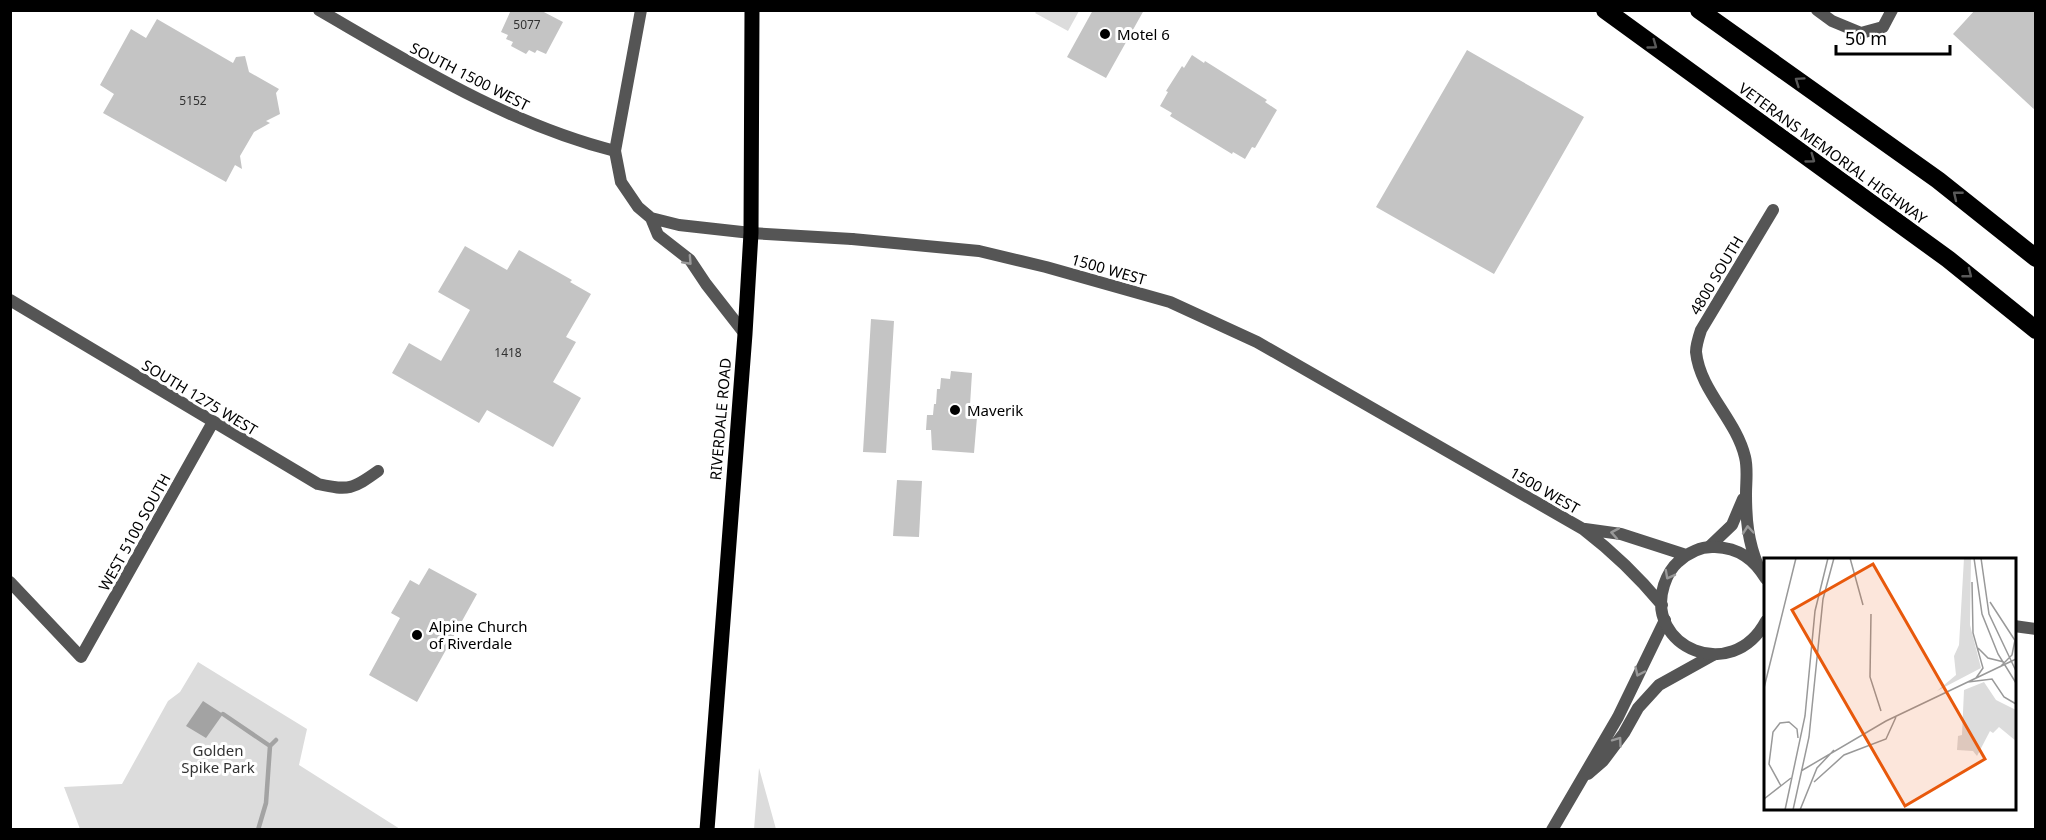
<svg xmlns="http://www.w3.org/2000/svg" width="2046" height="840" viewBox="0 0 2046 840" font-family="'Noto Sans',sans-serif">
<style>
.green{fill:#dcdcdc}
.water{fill:#a3a3a3}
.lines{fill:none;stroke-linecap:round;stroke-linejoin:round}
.stream{stroke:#a3a3a3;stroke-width:4.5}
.building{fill:#c4c4c4}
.minor{stroke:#555;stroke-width:12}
.tertiary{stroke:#555;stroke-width:12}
.primary{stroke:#000;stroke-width:15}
.motorway{stroke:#000;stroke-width:18}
.oneway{stroke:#595959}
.oneway2{stroke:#999}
.poi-dot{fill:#000;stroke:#fff;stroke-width:2}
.labels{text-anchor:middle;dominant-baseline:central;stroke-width:6;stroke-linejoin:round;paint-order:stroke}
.number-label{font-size:12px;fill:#313131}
.poi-label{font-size:15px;fill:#000;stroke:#fff;text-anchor:start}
.street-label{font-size:15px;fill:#000;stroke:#fff}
.park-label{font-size:15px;fill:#333;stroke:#fff}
.inset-road{fill:none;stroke:#999;stroke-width:1.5}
.view{fill:#e8590c;fill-opacity:0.15;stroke:#e8590c;stroke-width:3}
.inset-edge{fill:none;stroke:#000;stroke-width:3}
</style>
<rect width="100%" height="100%" fill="#fff"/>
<path class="green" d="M 1037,11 L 1079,11 L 1068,31 L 1035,13 Z
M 198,662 L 307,729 L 299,765 L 400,829 L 80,829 L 64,787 L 122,784 L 168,701 L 180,692 Z
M 759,768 L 776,829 L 754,829 Z"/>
<path class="water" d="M 203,701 L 223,714 L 206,738 L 186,726 Z"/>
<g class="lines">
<path class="stream" d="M 223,714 L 270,746
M 258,830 L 266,803 L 270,746 L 276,740"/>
</g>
<path class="building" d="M 511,10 L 540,10 L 563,22 L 546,54 L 537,50 L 535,53 L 529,50 L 526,54 L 511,46 L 513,42 L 506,39 L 508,35 L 501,32 Z
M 1093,10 L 1144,10 L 1106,78 L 1067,57 Z
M 1975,10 L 2036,10 L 2036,111 L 1953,34 Z
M 157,19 L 233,63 L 236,57 L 245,56 L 249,72 L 279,89 L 276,93 L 280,114 L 266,121 L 270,123 L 254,132 L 240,156 L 242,169 L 235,165 L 226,182 L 103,113 L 114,94 L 100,85 L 131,29 L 146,38 Z
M 1467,50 L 1584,117 L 1494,274 L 1376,207 Z
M 1192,55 L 1204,63 L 1205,61 L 1267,100 L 1265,102 L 1277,110 L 1255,148 L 1252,147 L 1245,159 L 1233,152 L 1232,154 L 1170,116 L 1172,113 L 1160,106 L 1168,92 L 1166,91 L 1182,66 L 1184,68 Z
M 465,246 L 507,270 L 519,250 L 572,280 L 570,282 L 591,294 L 566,337 L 576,342 L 553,382 L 581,398 L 553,447 L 487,410 L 479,423 L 392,373 L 409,343 L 441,361 L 470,310 L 438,292 Z
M 871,319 L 894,321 L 886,453 L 863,452 Z
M 951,371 L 972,373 L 970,405 L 978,405 L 974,453 L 932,450 L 931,430 L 926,430 L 927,415 L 933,415 L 934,404 L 936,404 L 937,389 L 940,389 L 941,378 L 950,379 Z
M 897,480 L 922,481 L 919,537 L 893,536 Z
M 429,568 L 477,594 L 417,702 L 369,675 L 400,618 L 391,613 L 410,580 L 419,585 Z"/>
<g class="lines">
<path class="minor" d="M 319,10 C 414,65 508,124 615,151
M 1817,10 L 1832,21 L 1861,33 L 1883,27 L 1892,10
M 751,233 L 852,239
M 10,300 L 318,484 C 349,491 353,489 378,471
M 1710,546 L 1732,525 L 1743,499
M 1758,566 C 1748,541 1746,521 1746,494 C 1746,481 1748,469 1745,457 C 1736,419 1700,391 1696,352 C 1696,345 1699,336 1701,330 L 1773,210
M 10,582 L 81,657 L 213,422
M 1588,774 L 1603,761 L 1624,733 L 1638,708 L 1659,685 L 1713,655
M 1552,830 L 1618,717 L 1665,620"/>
<path class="tertiary" d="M 641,10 L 615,151 L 621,182 L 638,207 L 651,218 L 679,225 L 751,233
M 651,218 L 658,235 L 690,260 L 706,284 L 745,334
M 852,239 L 979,251 L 1046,267 L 1170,302 L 1257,342 L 1583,529 C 1613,552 1638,576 1662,605
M 1585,529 L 1621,534 L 1686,555
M 1766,579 C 1754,559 1739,548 1715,547 C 1701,546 1689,552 1678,562 C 1671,568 1667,576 1664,585 C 1644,647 1732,685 1766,621
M 2014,626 L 2036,629"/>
<path class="primary" d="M 707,830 L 745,334 L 751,233 L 752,10"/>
<path class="motorway" d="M 1605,10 L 1948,259 L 2036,330
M 1699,10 L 1938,180 L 2036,258"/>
</g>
<defs><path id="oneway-chevron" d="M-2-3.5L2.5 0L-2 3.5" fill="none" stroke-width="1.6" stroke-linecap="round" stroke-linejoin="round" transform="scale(1.5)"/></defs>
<g class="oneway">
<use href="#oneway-chevron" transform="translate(1653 45) rotate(36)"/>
<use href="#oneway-chevron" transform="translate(1799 81) rotate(-145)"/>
<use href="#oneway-chevron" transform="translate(1811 159) rotate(36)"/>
<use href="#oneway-chevron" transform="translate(1957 195) rotate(-141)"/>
<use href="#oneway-chevron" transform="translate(1968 274) rotate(38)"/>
</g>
<g class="oneway2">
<use href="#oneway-chevron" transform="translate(688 261) rotate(47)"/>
<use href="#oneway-chevron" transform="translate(1748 530) rotate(-95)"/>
<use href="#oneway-chevron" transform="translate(1615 533) rotate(-170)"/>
<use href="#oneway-chevron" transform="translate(1669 575) rotate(118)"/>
<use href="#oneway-chevron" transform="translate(1639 672) rotate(115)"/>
<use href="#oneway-chevron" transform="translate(1618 741) rotate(-54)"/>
</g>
<g class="poi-dot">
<circle cx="1105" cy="34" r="6"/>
<circle cx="955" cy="410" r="6"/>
<circle cx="417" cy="635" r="6"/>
</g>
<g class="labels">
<g class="number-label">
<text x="527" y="24">5077</text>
<text x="193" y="100">5152</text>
<text x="508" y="352">1418</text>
</g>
<g class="poi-label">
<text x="1117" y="34">Motel 6</text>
<text x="967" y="410">Maverik</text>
<text x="429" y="626">Alpine Church<tspan x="429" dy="17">of Riverdale</tspan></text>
</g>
<g class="street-label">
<text transform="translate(470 76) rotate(27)">SOUTH 1500 WEST</text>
<text transform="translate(1833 153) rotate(36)">VETERANS MEMORIAL HIGHWAY</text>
<text transform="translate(1109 269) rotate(16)">1500 WEST</text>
<text transform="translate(1716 275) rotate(-59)">4800 SOUTH</text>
<text transform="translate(200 397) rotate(31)">SOUTH 1275 WEST</text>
<text transform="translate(720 419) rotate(-85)">RIVERDALE ROAD</text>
<text transform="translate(1545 490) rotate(30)">1500 WEST</text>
<text transform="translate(134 532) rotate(-61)">WEST 5100 SOUTH</text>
</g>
<g class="park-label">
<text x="218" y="750">Golden<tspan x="218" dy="17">Spike Park</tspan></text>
</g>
</g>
<g transform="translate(1764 558)">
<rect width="252" height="252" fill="#fff"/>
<path d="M 200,0 L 207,0 L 206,67 L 217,110 L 173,133 L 192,117 L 190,98 L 195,87 ZM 220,124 L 232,142 L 252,152 L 252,183 L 235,169 L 229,175 L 226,173 L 213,198 L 209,193 L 193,192 L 194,178 L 198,177 L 200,132 Z" fill="#dcdcdc"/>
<path class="inset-road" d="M 86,0 L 99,47M 210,0 L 218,56 L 234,96 L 252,125M 217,0 L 225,56 L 252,113M 208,24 L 209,75 L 219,110 L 212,120M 226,44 L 252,84M 107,56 L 106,119 L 117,153M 214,90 L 224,100 L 240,104M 236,109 L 248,97 L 251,82M 204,124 L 228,121 L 240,139 L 252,146M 0,130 L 32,0M 37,213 L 122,163 L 252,101M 50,224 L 80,197 L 122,181 L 132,159M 17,228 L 5,206 L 9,174 L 16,165 L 25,164 L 33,171 L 34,180M 0,241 L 27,220M 21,252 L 41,158 L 51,53 L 64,0M 29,252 L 45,179 L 59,41 L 70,0M 36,252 L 53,210 L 70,192"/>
<path class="view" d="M 109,6 L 221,201 L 141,248 L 28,52 Z"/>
<rect width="252" height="252" class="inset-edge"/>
</g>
<rect width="2046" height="840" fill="none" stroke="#000000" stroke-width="24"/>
<path d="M1836 45v9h114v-9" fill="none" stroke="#000000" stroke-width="3"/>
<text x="1845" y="45" font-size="18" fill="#000000" stroke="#ffffff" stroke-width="4.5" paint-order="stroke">50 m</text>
</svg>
